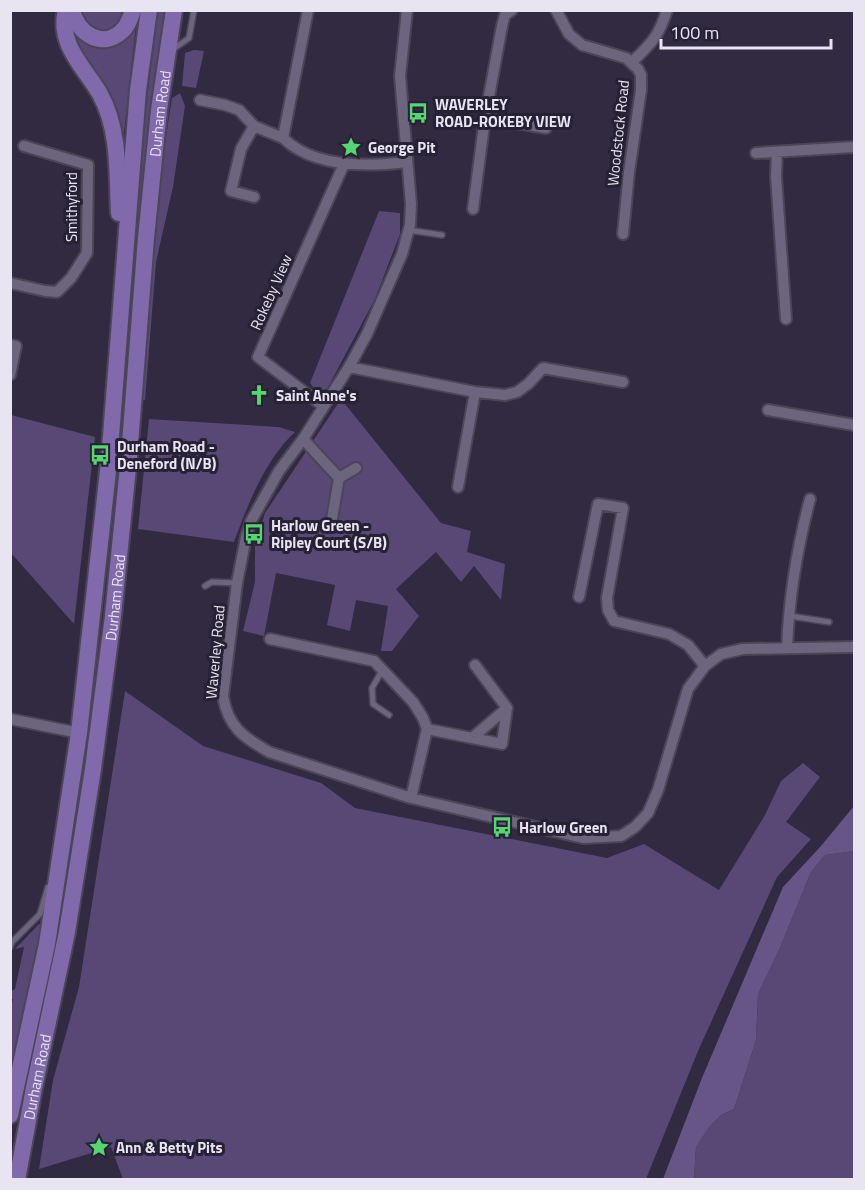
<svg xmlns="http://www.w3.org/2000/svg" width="865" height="1190" viewBox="0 0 865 1190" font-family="'Titillium Web',sans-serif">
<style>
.green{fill:#574875}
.forest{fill:#665687}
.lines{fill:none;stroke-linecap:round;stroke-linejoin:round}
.service-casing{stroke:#4b4557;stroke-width:8}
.minor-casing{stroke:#4b4557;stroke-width:14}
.primary-casing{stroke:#4b4557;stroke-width:20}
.service{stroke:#6c657d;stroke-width:5}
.minor{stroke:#6c657d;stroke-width:10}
.primary{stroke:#806aab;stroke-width:16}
.labels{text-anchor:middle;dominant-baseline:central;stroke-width:6;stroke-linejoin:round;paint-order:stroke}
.poi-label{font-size:15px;font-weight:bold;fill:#e8e4f2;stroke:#272135;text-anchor:start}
.street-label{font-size:15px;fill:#e8e4f2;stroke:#272135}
</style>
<rect width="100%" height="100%" fill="#312a40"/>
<path class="green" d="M 80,10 L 122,11 L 119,25 C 99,36 88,31 80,10 Z
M 158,11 L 169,11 L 134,267 L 142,138 Z
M 72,26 L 125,37 L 136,26 L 124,132 L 121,134 L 79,54 Z
M 194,50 L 204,51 L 196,88 L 182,86 L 185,53 Z
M 180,93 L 185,106 L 173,187 L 156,262 L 145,400 L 141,400 C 149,299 155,198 172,98 Z
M 379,211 L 400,213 L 400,234 L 375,299 L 327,389 L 316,391 L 310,383 Z
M 341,399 L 441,523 L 471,531 L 467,552 L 505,564 L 501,600 L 474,566 L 461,582 L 436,552 L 396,589 L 419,616 L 392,651 L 381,651 L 388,606 L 356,600 L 350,631 L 327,625 L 335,585 L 276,573 L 264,636 L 243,631 L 255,582 L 255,546 L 265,513 Z
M 11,415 L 95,437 L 74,624 L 11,553 Z
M 149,419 L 279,427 L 295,432 C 265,460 248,504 234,542 L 138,529 Z
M 125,691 L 203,746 L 321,783 L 355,808 L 607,858 L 644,844 L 719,890 L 765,815 L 781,781 L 803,763 L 820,777 L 786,822 L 811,839 L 777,877 L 698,1051 L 646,1179 L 123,1179 L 111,1147 L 39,1169 L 53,1080 L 79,987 Z
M 854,851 L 854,1179 L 694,1180 L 696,1147 L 710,1126 L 721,1115 L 734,1109 L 756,1040 L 758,994 L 779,950 L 811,872 L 825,855 Z
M 39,924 L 43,926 L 11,1076 L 10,1010 L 13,999 L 11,999 L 11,991 L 15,989 L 24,947 L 15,949 Z"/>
<path class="forest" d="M 854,806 L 854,851 L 825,855 L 811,872 L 779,950 L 758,994 L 756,1040 L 734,1109 L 721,1115 L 710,1126 L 696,1147 L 694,1179 L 663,1179 L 702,1078 L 783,887 L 821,846 Z"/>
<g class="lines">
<g class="service-casing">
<path id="service" d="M 172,50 L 189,38 L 194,10
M 408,230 L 442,235
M 205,586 L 212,582 L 237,583
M 790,616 L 829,622
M 383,669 L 372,688 L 373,704 L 389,715
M 10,947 L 12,942 L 40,914 L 48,887"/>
</g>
<g class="minor-casing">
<path id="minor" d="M 308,10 L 283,138 C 314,168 366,167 406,162
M 407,10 L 400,76 L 411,204 L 410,225 L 402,254 L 367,334 L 349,367 L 303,439 L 279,471 L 251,521 L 246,537 L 237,583 L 223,696 C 228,727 243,737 269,752 L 411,798 L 583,838 L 621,836 L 635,827 L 648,813 L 658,790 L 688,689 L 705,666 L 721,654 L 743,649 L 854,647
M 556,10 L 569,34 L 582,45 L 626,58 L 638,69 L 641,75 L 641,90 L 629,172 L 623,234
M 632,62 C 651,44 659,36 667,10
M 200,100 L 225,105 L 239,110 L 254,126 L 283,138
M 485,118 L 546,128
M 254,126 L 241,149 L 231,191 L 254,197
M 777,152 L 776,176 L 786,319
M 756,153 L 854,147
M 473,209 L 485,118 L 502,26 L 505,15 L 512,10
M 10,283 L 45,291 L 57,292 L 71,278 L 87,253 L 88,165 L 24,146
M 10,345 L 16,346 L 10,375
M 349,367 L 475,392 L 505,395 L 517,392 L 528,384 L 543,368 L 623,382
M 323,406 L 258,357 L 344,164
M 768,410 L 854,425
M 303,439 L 339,478 L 332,519
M 339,478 L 356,468
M 458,487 L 475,392
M 579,597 L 598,504 L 623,508 L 607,598 L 608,610 L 614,621 L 669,634 L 688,645 L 705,666
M 270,639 L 374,661 L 413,702 L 423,718 L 427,729 L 411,798
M 787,648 C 789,598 797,548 810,499
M 10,719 L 79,733
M 427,729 L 502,744 L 507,708 L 475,665
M 472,738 L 507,708"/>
</g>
<g class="primary-casing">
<g id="primary">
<path d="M 66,10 C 57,44 85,68 100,94 C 120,130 117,174 119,213"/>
<path d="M 72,10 C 77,33 102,50 122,31 C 128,26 130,18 133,10"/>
<path d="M 10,1115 L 47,944 L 79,733 L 109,462 L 138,90 L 149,10"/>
<path id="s1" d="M 17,1180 L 34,1088 L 67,932 L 93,769 L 113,616 L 129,457 L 146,238 L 159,110 L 174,10"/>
</g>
</g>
<use href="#service" class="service"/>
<use href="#minor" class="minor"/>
<use href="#primary" class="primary"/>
</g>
<defs>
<g id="bus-bare" transform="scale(1.62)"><path d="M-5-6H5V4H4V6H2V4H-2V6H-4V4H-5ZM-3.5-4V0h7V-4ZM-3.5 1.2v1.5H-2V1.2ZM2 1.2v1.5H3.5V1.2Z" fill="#55d672" stroke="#272135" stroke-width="2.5" paint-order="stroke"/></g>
<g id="sight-bare" transform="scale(1.62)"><path d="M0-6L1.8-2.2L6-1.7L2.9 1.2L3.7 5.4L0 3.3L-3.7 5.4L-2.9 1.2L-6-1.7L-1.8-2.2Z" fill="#55d672" stroke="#272135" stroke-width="2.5" paint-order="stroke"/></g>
<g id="church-bare" transform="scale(1.62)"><path d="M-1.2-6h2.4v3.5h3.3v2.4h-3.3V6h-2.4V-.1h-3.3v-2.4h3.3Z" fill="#55d672" stroke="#272135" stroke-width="2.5" paint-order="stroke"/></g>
</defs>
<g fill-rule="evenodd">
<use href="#bus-bare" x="418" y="113"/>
<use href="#sight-bare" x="351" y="147"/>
<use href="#church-bare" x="259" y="395"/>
<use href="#bus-bare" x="100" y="455"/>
<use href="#bus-bare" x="254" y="534"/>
<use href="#bus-bare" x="502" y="827"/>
<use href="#sight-bare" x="99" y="1147"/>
</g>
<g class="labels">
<g class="poi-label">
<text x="435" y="104">WAVERLEY<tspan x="435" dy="17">ROAD-ROKEBY VIEW</tspan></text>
<text x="368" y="147">George Pit</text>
<text x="276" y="395">Saint Anne's</text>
<text x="117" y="446">Durham Road -<tspan x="117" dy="17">Deneford (N/B)</tspan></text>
<text x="271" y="525">Harlow Green -<tspan x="271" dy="17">Ripley Court (S/B)</tspan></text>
<text x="519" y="827">Harlow Green</text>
<text x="116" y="1147">Ann &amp; Betty Pits</text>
</g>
<g class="street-label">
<text stroke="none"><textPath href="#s1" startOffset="1077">Durham Road</textPath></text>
<text transform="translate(618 133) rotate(-84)">Woodstock Road</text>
<text transform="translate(71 207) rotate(-90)">Smithyford</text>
<text transform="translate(271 292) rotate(-66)">Rokeby View</text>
<text stroke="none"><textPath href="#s1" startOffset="591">Durham Road</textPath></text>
<text transform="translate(215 652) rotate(-85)">Waverley Road</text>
<text stroke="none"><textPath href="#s1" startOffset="105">Durham Road</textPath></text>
</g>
</g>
<rect width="865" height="1190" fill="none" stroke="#e8e4f2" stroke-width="24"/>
<path d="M661 39v9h170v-9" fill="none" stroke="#e8e4f2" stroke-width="3"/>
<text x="670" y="39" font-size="18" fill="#e8e4f2" stroke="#272135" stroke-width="4.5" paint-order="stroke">100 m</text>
</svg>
